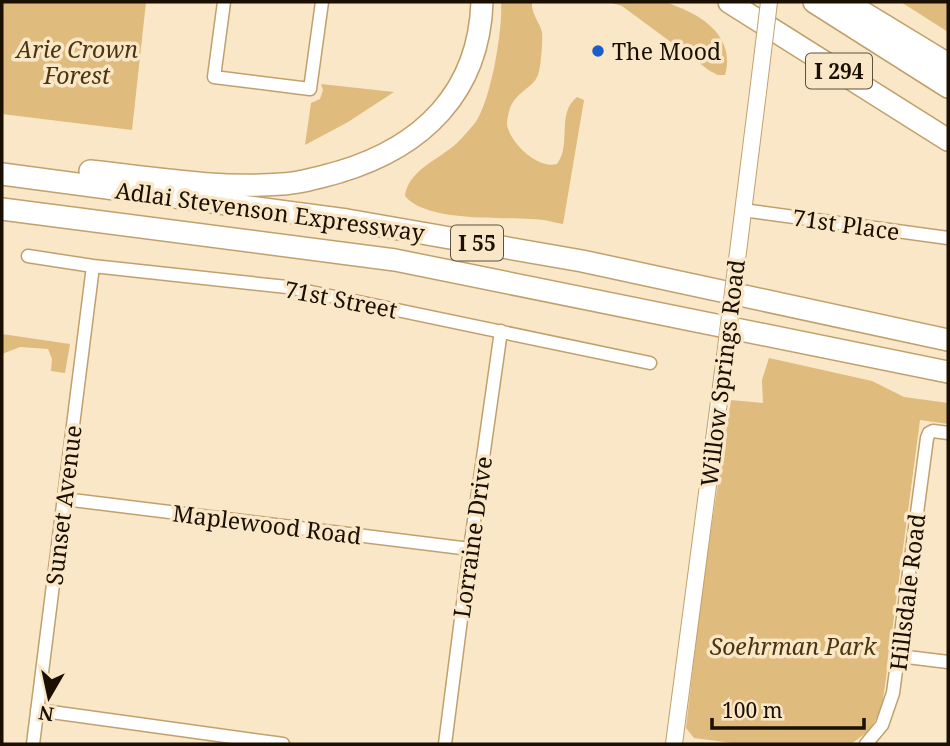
<svg xmlns="http://www.w3.org/2000/svg" width="950" height="746" viewBox="0 0 950 746" font-family="'Noto Serif',serif">
<style>
.green{fill:#dfbb7d}
.lines{fill:none;stroke-linecap:round;stroke-linejoin:round}
.minor-casing{stroke:#c0a16d;stroke-width:15}
.secondary-casing{stroke:#c0a16d;stroke-width:18}
.motorway-casing{stroke:#c0a16d;stroke-width:24}
.minor{stroke:#fff;stroke-width:12}
.secondary{stroke:#fff;stroke-width:16}
.motorway{stroke:#fff;stroke-width:21}
.secondary-bridge-casing{stroke:#c0a16d;stroke-width:18;stroke-linecap:butt}
.secondary-bridge{stroke:#fff;stroke-width:16}
.poi-dot{fill:#1d5dc8;stroke:#fae7c7;stroke-width:2.5}
.labels{text-anchor:middle;dominant-baseline:central;stroke-width:7;stroke-linejoin:round;paint-order:stroke}
.shield{fill:#fae7c7;stroke:#5d503c;stroke-width:2}
.shield-label{font-size:21px;font-weight:bold;fill:#1a0f00}
.park-label{font-size:23px;font-style:italic;fill:#4a350e;stroke:#fae7c7}
.poi-label{font-size:23px;fill:#1a0f00;stroke:#fae7c7;text-anchor:start}
.street-label{font-size:23px;fill:#1a0f00;stroke:#fae7c7}
</style>
<rect width="100%" height="100%" fill="#fae7c7"/>
<path class="green" d="M 2,2 L 146,2 L 132,130 L 2,114 Z
M 501,2 L 532,2 C 531,14 539,21 542,32 C 543,39 541,68 538,75 C 533,88 517,91 510,108 C 509,111 507,120 507,124 C 509,142 538,170 557,164 C 572,145 556,113 577,97 L 584,100 L 563,224 C 553,222 542,219 531,219 C 500,217 426,222 405,196 C 408,170 440,159 457,143 C 463,137 470,129 475,123 C 491,101 503,29 501,2 Z
M 608,2 C 626,2 645,0 663,2 C 668,2 673,5 678,7 C 707,18 735,40 725,75 L 718,75 L 710,71 L 622,6 Z
M 901,2 L 948,2 L 948,32 Z
M 321,84 L 394,92 L 348,122 L 305,145 L 311,103 L 320,99 L 323,90 Z
M 2,334 L 70,344 L 65,373 L 51,371 L 52,359 L 48,349 L 20,347 L 2,354 Z
M 769,358 L 872,381 L 904,397 L 948,403 L 948,424 L 920,420 L 882,708 L 870,730 L 851,744 L 740,744 L 694,738 L 686,728 L 703,581 L 731,400 L 763,403 L 762,380 Z"/>
<g class="lines">
<g class="minor-casing">
<path id="minor" d="M 224,2 L 214,77 L 310,89 L 322,2
M 743,210 L 948,238
M 28,256 L 93,266 L 287,287 L 650,363
M 64,499 L 470,549
M 899,656 L 948,662
M 37,710 L 283,744
M 33,744 L 93,266
M 445,744 L 470,549 L 501,331
M 866,744 L 882,725 L 893,693 L 927,438 L 929,433 L 933,431 L 948,433"/>
</g>
<g class="secondary-casing">
<path id="secondary" d="M 737,260 L 758,92
M 674,744 L 725,356"/>
</g>
<g class="motorway-casing">
<path id="motorway" d="M 729,2 L 948,140
M 814,2 L 948,87
M 846,2 L 948,64
M 90,171 C 154,178 218,189 282,184 C 302,183 320,177 339,172 C 423,147 479,92 482,2
M 2,174 L 347,220 L 582,261 L 948,340
M 2,209 L 395,260 L 948,372"/>
</g>
<use href="#minor" class="minor"/>
<use href="#secondary" class="secondary"/>
<use href="#motorway" class="motorway"/>
<g class="secondary-bridge-casing">
<path id="secondary-bridge" d="M 758,92 L 769,2
M 725,356 L 737,260"/>
</g>
<use href="#secondary-bridge" class="secondary-bridge"/>
</g>
<circle class="poi-dot" cx="598" cy="51" r="7"/>
<g class="labels">
<g class="shield">
<rect x="806" y="53.5" width="66" height="35" rx="5"/>
<rect x="451" y="225.5" width="52" height="35" rx="5"/>
</g>
<g class="shield-label">
<text x="839" y="71">I 294</text>
<text x="477" y="243">I 55</text>
</g>
<g class="park-label">
<text x="77" y="49">Arie Crown<tspan x="77" dy="26">Forest</tspan></text>
<text x="793" y="646">Soehrman Park</text>
</g>
<g class="poi-label">
<text x="612" y="51">The Mood</text>
</g>
<g class="street-label">
<text transform="translate(270 211) rotate(8)">Adlai Stevenson Expressway</text>
<text transform="translate(846 224) rotate(8)">71st Place</text>
<text transform="translate(341 299) rotate(11)">71st Street</text>
<text transform="translate(722 373) rotate(-83)">Willow Springs Road</text>
<text transform="translate(63 505) rotate(-83)">Sunset Avenue</text>
<text transform="translate(267 524) rotate(7)">Maplewood Road</text>
<text transform="translate(472 537) rotate(-82)">Lorraine Drive</text>
<text transform="translate(907 592) rotate(-83)">Hillsdale Road</text>
</g>
</g>
<rect width="950" height="746" fill="none" stroke="#1a0f00" stroke-width="7"/>
<g transform="translate(49 697) rotate(189)" stroke="#fae7c7" stroke-width="5" paint-order="stroke">
<path d="M0-5L12 26L0 18L-12 26Z" fill="#1a0f00"/>
<text y="-10" font-size="19" font-weight="bold" text-anchor="middle" fill="#1a0f00">N</text>
</g>
<path d="M712 718v10h152v-10" fill="none" stroke="#1a0f00" stroke-width="3.5"/>
<text x="722" y="718" font-size="21" fill="#1a0f00" stroke="#fae7c7" stroke-width="5" paint-order="stroke">100 m</text>
</svg>
